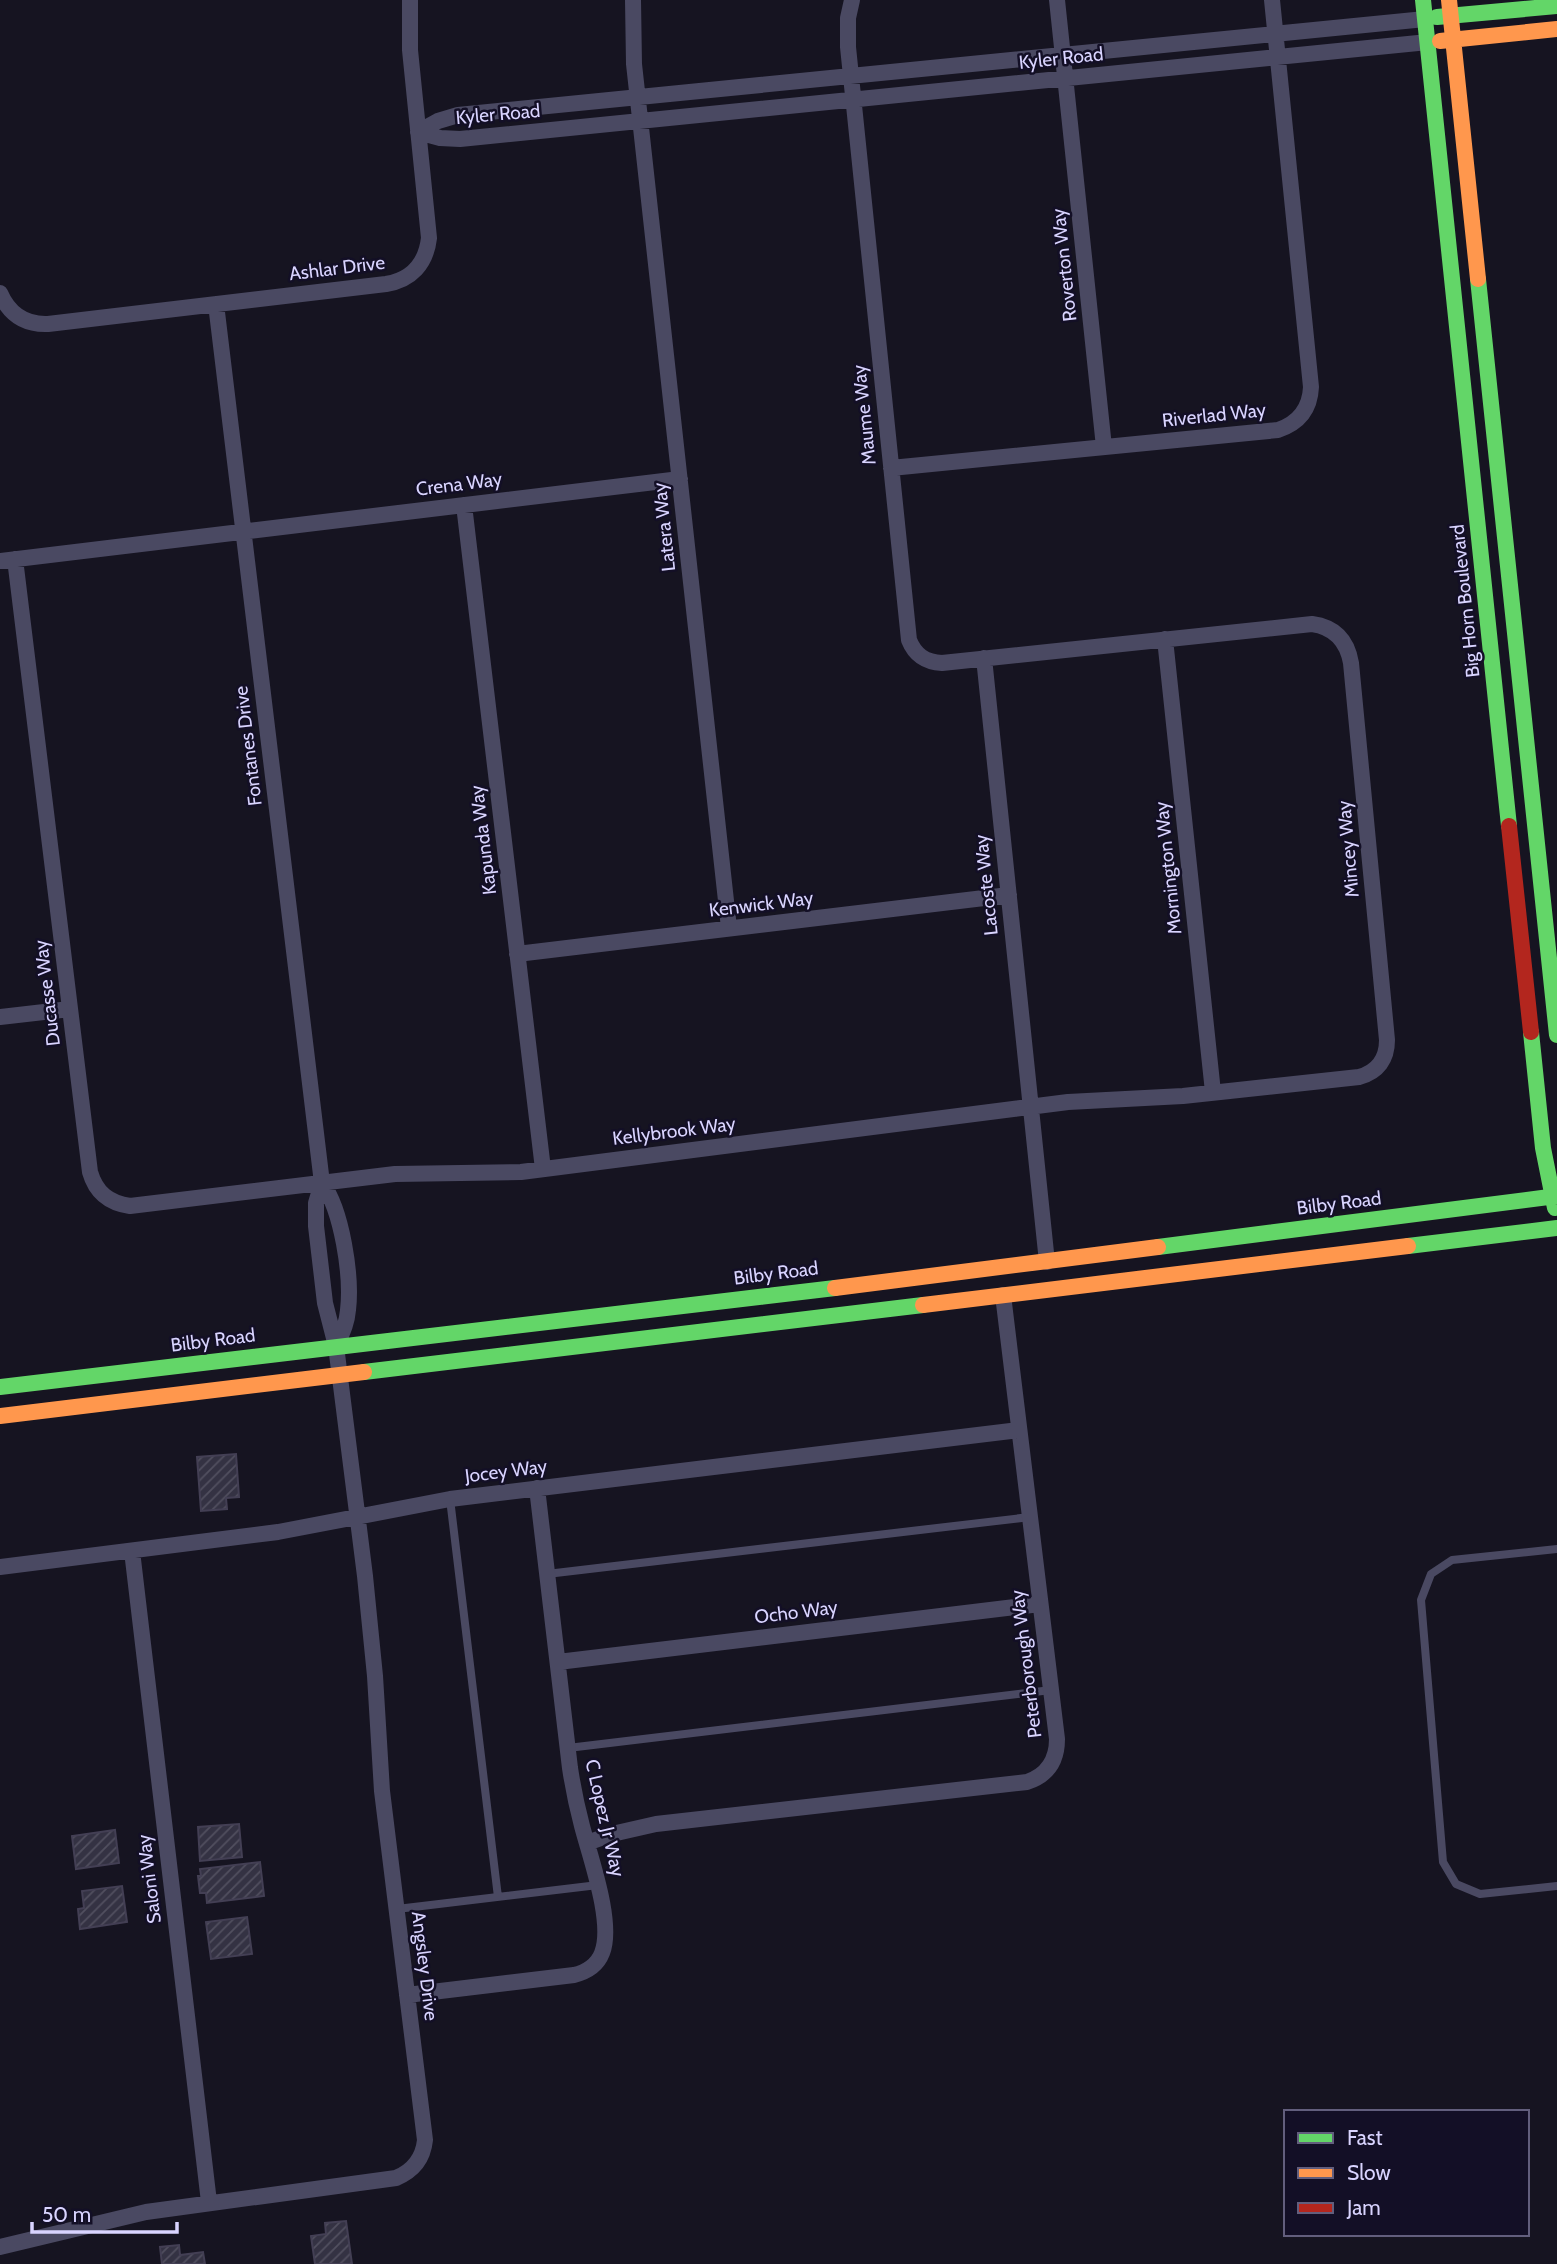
<svg xmlns="http://www.w3.org/2000/svg" width="1557" height="2264" viewBox="0 0 1557 2264" font-family="Cabin,sans-serif">
<style>
.building{fill:url(#building-hatch);stroke:#433f54;stroke-width:2}
.lines{fill:none;stroke-linecap:round;stroke-linejoin:round}
.lane{stroke:#4a4962;stroke-width:8}
.street{stroke:#4a4962;stroke-width:16}
.fast{stroke:#63d668;stroke-width:16}
.slow{stroke:#ff974d;stroke-width:16}
.jam{stroke:#b3261e;stroke-width:16}
.labels{text-anchor:middle;dominant-baseline:central;stroke-width:5;stroke-linejoin:round;paint-order:stroke}
.street-label{font-size:19px;fill:#d9d4ff;stroke:#130f26}
</style>
<defs>
<pattern id="building-hatch" width="6" height="6" patternUnits="userSpaceOnUse" patternTransform="scale(1.75)"><rect width="6" height="6" fill="#343243"/><path d="M-1 1l2-2M0 6l6-6M5 7l2-2" fill="none" stroke="#514f5f"/></pattern>
</defs>
<rect width="100%" height="100%" fill="#161421"/>
<path class="building" d="M 236,1454 L 239,1497 L 226,1498 L 227,1509 L 201,1511 L 197,1457 Z
M 239,1824 L 242,1857 L 200,1861 L 198,1827 Z
M 115,1830 L 119,1863 L 76,1869 L 72,1836 Z
M 260,1862 L 264,1896 L 207,1903 L 206,1893 L 200,1893 L 198,1876 L 201,1876 L 200,1869 Z
M 122,1886 L 127,1922 L 80,1929 L 78,1909 L 84,1908 L 82,1891 Z
M 247,1917 L 252,1954 L 211,1959 L 206,1922 Z
M 346,2221 L 352,2264 L 315,2264 L 311,2236 L 326,2234 L 325,2223 Z
M 179,2245 L 180,2255 L 203,2252 L 205,2264 L 162,2264 L 160,2247 Z"/>
<g class="lines">
<path class="lane" d="M 450,1499 L 498,1897
M 1557,1549 L 1452,1560 L 1431,1574 L 1421,1600 L 1443,1862 L 1456,1884 L 1480,1894 L 1557,1886
M 547,1574 L 1030,1517
M 568,1748 L 1051,1690
M 397,1909 L 598,1885"/>
<path class="street" d="M 633,0 L 634,64 L 729,928
M 1057,0 L 1104,447
M 418,132 L 440,138 L 460,139 L 1428,42
M 418,132 L 438,121 L 458,115 L 1425,19
M 0,293 C 9,314 25,325 48,324 L 386,284 C 411,280 426,264 429,238 L 410,50 L 410,0
M 891,468 L 1278,430 C 1299,423 1310,409 1311,387 L 1272,0
M 464,505 L 543,1169
M 15,559 L 90,1172 C 96,1193 109,1203 130,1206 L 395,1174 L 521,1172 L 1068,1102 L 1183,1096 L 1359,1077 C 1378,1072 1387,1059 1387,1040 L 1351,663 C 1347,640 1334,627 1312,624 L 942,663 C 925,662 915,655 909,640 L 848,47 L 848,18 L 852,0
M 0,561 L 680,479
M 1165,639 L 1213,1092
M 984,658 L 1047,1262
M 517,954 L 1009,895
M 0,1017 L 70,1009
M 322,1183 C 342,1210 352,1276 348,1310 C 347,1323 342,1335 336,1346
M 132,1551 L 209,2202
M 0,1567 L 278,1532 L 450,1499 L 1019,1430
M 558,1662 L 1040,1604
M 587,1843 L 612,1834 L 656,1824 L 1027,1782 C 1048,1775 1057,1760 1057,1739 L 1003,1295
M 407,1995 L 574,1975 C 586,1972 597,1966 602,1953 C 614,1923 590,1857 582,1826 C 577,1807 573,1788 570,1768 L 537,1488
M 0,2247 L 146,2212 L 396,2178 C 413,2171 423,2159 425,2140 L 382,1791 L 375,1676 L 365,1576 L 336,1346 L 325,1303 L 316,1226 L 316,1203 L 322,1183 L 216,304"/>
<path class="fast" d="M 1423,0 L 1509,826
M 1437,17 L 1557,6
M 1478,279 L 1557,1035
M 1531,1032 L 1543,1148 L 1555,1208
M 1408,1246 L 1557,1228
M 1158,1247 L 1557,1196
M 364,1372 L 923,1305
M 0,1387 L 835,1288"/>
<path class="slow" d="M 1449,0 L 1478,279
M 1440,41 L 1557,29
M 835,1288 L 1158,1247
M 923,1305 L 1408,1246
M 0,1416 L 364,1372"/>
<path class="jam" d="M 1509,826 L 1531,1032"/>
</g>
<g class="labels">
<g class="street-label">
<text transform="translate(1061 58) rotate(-6)">Kyler Road</text>
<text transform="translate(498 114) rotate(-5)">Kyler Road</text>
<text transform="translate(1064 265) rotate(-96)">Roverton Way</text>
<text transform="translate(337 268) rotate(-7)">Ashlar Drive</text>
<text transform="translate(864 415) rotate(-96)">Maume Way</text>
<text transform="translate(1214 415) rotate(-6)">Riverlad Way</text>
<text transform="translate(459 484) rotate(-7)">Crena Way</text>
<text transform="translate(664 527) rotate(-96)">Latera Way</text>
<text transform="translate(1465 601) rotate(-96)">Big Horn Boulevard</text>
<text transform="translate(248 746) rotate(-97)">Fontanes Drive</text>
<text transform="translate(483 840) rotate(-97)">Kapunda Way</text>
<text transform="translate(1348 849) rotate(-95)">Mincey Way</text>
<text transform="translate(1168 868) rotate(-96)">Mornington Way</text>
<text transform="translate(986 885) rotate(-96)">Lacoste Way</text>
<text transform="translate(761 904) rotate(-7)">Kenwick Way</text>
<text transform="translate(47 993) rotate(-97)">Ducasse Way</text>
<text transform="translate(674 1131) rotate(-7)">Kellybrook Way</text>
<text transform="translate(1339 1203) rotate(-7)">Bilby Road</text>
<text transform="translate(776 1273) rotate(-7)">Bilby Road</text>
<text transform="translate(213 1340) rotate(-7)">Bilby Road</text>
<text transform="translate(506 1471) rotate(-7)">Jocey Way</text>
<text transform="translate(796 1612) rotate(-7)">Ocho Way</text>
<text transform="translate(1026 1664) rotate(-97)">Peterborough Way</text>
<text transform="translate(605 1818) rotate(77)">C Lopez Jr Way</text>
<text transform="translate(149 1879) rotate(-97)">Saloni Way</text>
<text transform="translate(425 1966) rotate(83)">Angsley Drive</text>
</g>
</g>
<rect x="1284" y="2110" width="245" height="126" fill="#130f26" stroke="#625e7d" stroke-width="2"/>
<rect x="1298" y="2133" width="35" height="10" fill="#63d668" stroke="#625e7d" stroke-width="2"/>
<text x="1347" y="2145" font-size="21" fill="#d9d4ff">Fast</text>
<rect x="1298" y="2168" width="35" height="10" fill="#ff974d" stroke="#625e7d" stroke-width="2"/>
<text x="1347" y="2180" font-size="21" fill="#d9d4ff">Slow</text>
<rect x="1298" y="2203" width="35" height="10" fill="#b3261e" stroke="#625e7d" stroke-width="2"/>
<text x="1347" y="2215" font-size="21" fill="#d9d4ff">Jam</text>
<path d="M32 2222v10h145v-10" fill="none" stroke="#d9d4ff" stroke-width="3.5"/>
<text x="42" y="2222" font-size="21" fill="#d9d4ff" stroke="#130f26" stroke-width="5" paint-order="stroke">50 m</text>
</svg>
